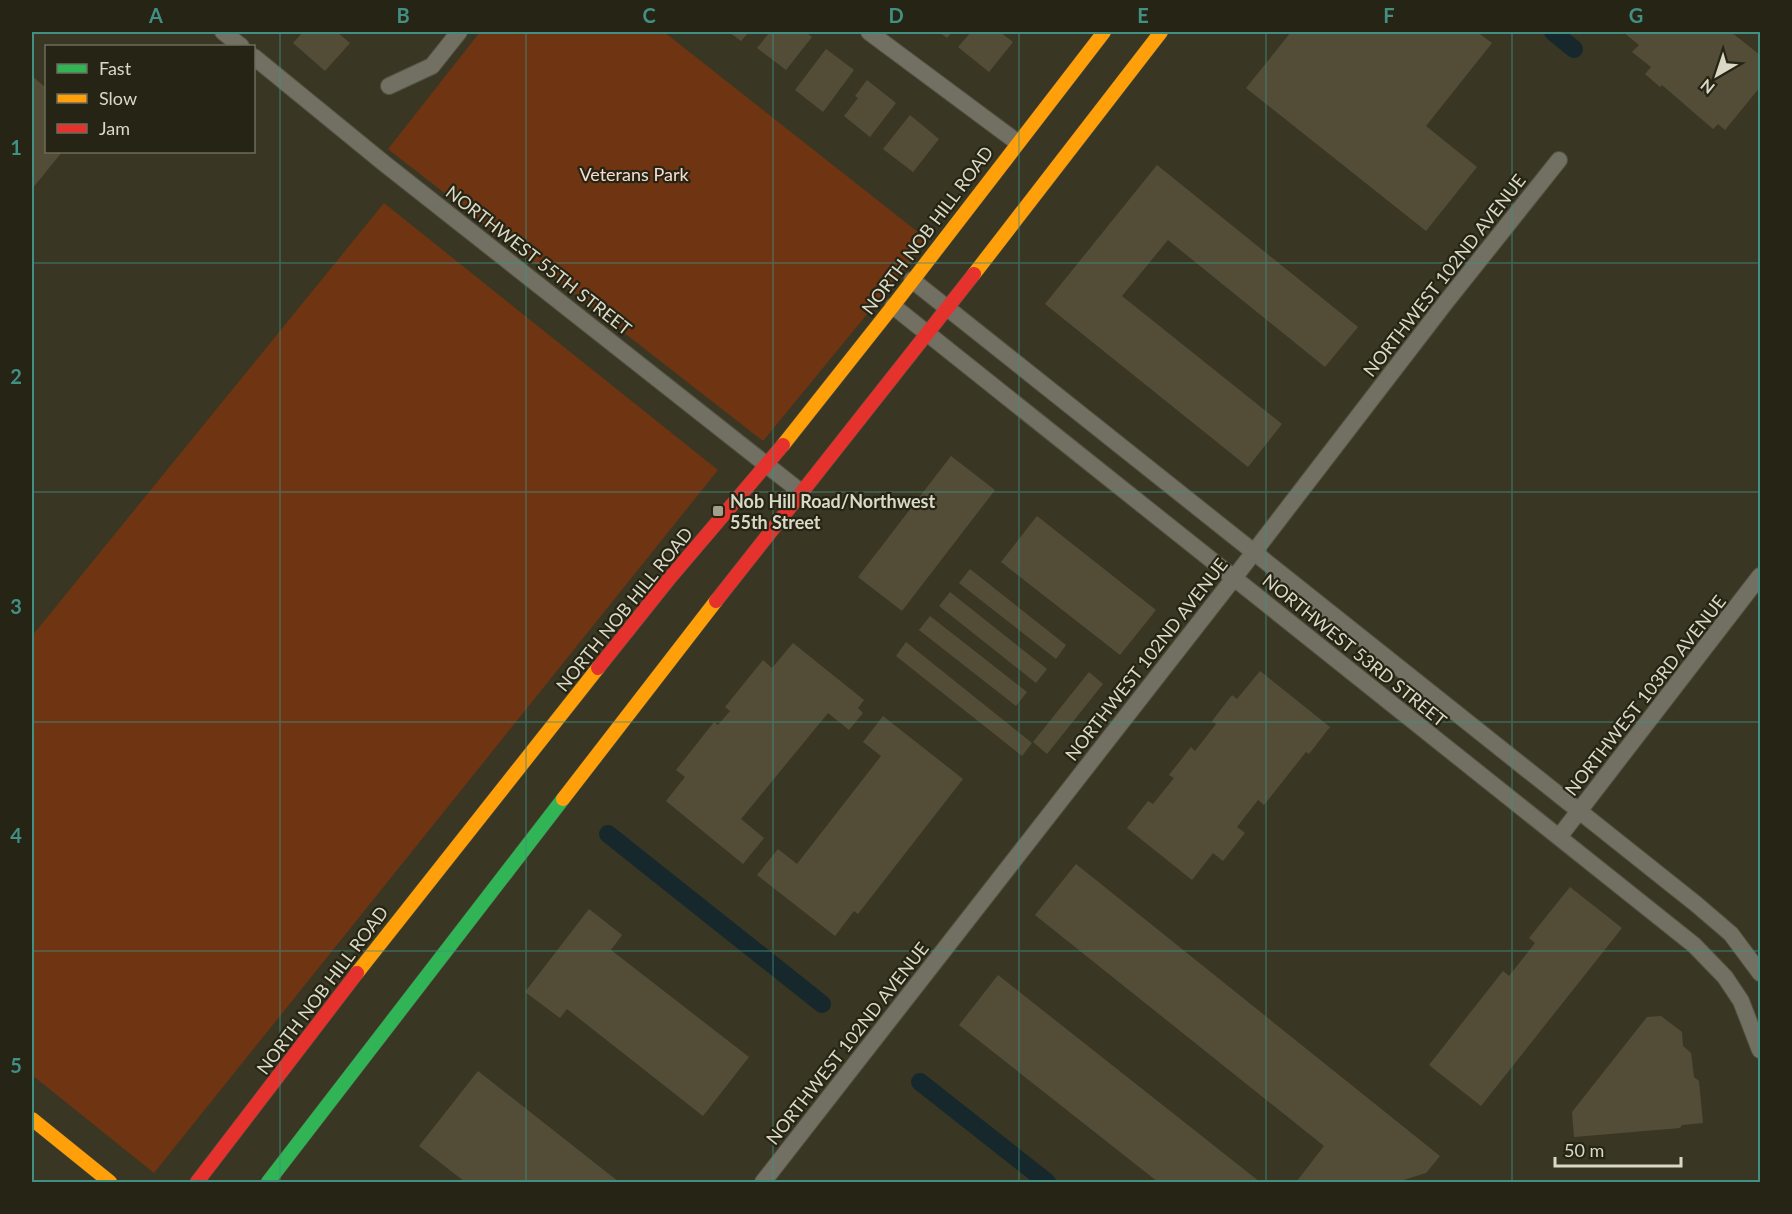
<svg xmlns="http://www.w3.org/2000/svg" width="1792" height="1214" viewBox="0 0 1792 1214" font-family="Lato,sans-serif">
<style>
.green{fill:#6f3412}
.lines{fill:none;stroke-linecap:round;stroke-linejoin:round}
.canal{stroke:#16282c;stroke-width:18}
.building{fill:#534d37}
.street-casing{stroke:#535241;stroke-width:18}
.fast-casing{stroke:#535241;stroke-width:15}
.slow-casing{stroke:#535241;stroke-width:15}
.jam-casing{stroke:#535241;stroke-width:15}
.street{stroke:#717062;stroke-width:16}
.fast{stroke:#30b455;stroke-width:14}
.slow{stroke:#ff9f0a;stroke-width:14}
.jam{stroke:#e5322d;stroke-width:14}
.grid{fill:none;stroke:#428f84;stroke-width:1.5;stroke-opacity:0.55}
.poi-dot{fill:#a2a08c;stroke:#262415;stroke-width:2}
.labels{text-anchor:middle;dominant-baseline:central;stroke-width:4.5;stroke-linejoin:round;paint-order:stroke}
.park-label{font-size:18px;fill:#f8dcd0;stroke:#262415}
.street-label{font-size:18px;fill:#dad9c5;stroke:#262415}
.poi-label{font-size:18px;font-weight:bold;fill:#dad9c5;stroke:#262415;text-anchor:start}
.neatline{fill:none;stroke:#428f84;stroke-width:2}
.grid-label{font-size:20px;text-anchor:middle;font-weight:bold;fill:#428f84}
</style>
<rect width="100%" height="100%" fill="#393723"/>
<path class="green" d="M 480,32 L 664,32 L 928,240 L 763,441 L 388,149 Z
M 384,203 L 718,470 L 154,1173 L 32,1075 L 32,636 Z"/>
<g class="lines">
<path class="canal" d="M 1553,32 L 1574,49
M 608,834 L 822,1004
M 920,1082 L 1047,1182"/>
</g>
<path class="building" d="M 303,32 L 337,32 L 350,43 L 325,71 L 293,43 Z
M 729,32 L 749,32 L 741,41 Z
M 770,32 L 806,32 L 812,37 L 786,70 L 757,48 Z
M 939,32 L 952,32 L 947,38 Z
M 971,32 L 974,34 L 976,32 L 1000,32 L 1013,42 L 989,72 L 958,47 Z
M 1291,32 L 1477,32 L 1492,43 L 1426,126 L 1477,167 L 1426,231 L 1246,88 Z
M 1623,32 L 1731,32 L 1760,55 L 1760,87 L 1725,130 L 1718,124 L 1713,129 L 1662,85 L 1660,87 L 1645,74 L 1651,67 L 1632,52 L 1639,45 Z
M 826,49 L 854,70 L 823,112 L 795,90 Z
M 32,76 L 46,88 L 46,152 L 62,152 L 32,189 Z
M 867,80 L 896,103 L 870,137 L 844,116 L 858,98 L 855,96 Z
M 910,115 L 939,139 L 913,172 L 883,149 Z
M 1157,165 L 1358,327 L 1325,367 L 1168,240 L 1122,296 L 1282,424 L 1248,467 L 1045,304 Z
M 951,456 L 995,490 L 902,611 L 858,577 Z
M 1037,516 L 1156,610 L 1120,655 L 1001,562 Z
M 970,569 L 1066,645 L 1056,659 L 959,583 Z
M 950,592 L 1047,669 L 1036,683 L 939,606 Z
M 930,616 L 1027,692 L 1016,706 L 919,630 Z
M 906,642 L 1032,743 L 1022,756 L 896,656 Z
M 793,643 L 864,700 L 858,708 L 863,713 L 849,730 L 828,713 L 741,819 L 764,838 L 743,864 L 666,801 L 685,777 L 676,770 L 714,722 L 718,725 L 730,711 L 725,707 L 763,660 L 772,668 Z
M 1260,671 L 1330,727 L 1309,754 L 1306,752 L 1264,805 L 1258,800 L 1237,827 L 1245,833 L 1223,861 L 1213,853 L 1192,880 L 1127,828 L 1148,801 L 1153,804 L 1174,778 L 1169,775 L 1191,747 L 1195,751 L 1216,724 L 1212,721 L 1232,695 L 1237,699 Z
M 1089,672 L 1103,684 L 1047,754 L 1033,742 Z
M 883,716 L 963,779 L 858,914 L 854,911 L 835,936 L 757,875 L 778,849 L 797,864 L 881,756 L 863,742 Z
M 1076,864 L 1440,1156 L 1426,1173 L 1397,1182 L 1298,1182 L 1297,1181 L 1324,1146 L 1035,915 Z
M 1570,887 L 1622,928 L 1481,1106 L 1429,1065 L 1503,971 L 1509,976 L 1535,943 L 1529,938 Z
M 589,909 L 622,935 L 611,950 L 749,1057 L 703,1116 L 567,1009 L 560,1018 L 525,992 Z
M 998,975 L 1260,1182 L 1158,1182 L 959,1025 Z
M 1661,1016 L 1682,1032 L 1683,1046 L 1691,1053 L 1694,1077 L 1699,1081 L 1703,1123 L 1682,1125 L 1680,1128 L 1574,1137 L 1572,1112 L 1647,1017 Z
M 478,1071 L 619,1182 L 465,1182 L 419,1146 Z"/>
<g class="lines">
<g class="street-casing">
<path id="street" d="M 223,32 L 241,46
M 869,32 L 1017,142
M 254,57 L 385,164 L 801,492
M 389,86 L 432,66 L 459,32
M 912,280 L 1696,904 L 1731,934 L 1760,973
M 893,306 L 1694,945 L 1725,977 L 1741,1001 L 1760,1050
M 1559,837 L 1760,576
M 763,1182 L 1234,578 L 1446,302 L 1559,160"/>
</g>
<g class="fast-casing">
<path id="fast" d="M 268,1182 L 563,799"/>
</g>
<g class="slow-casing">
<path id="slow" d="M 974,274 L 1161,32
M 783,445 L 893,306 L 1104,32
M 563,799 L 716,601
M 357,973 L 598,668
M 32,1119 L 110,1182"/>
</g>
<g class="jam-casing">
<path id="jam" d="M 716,601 L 974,274
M 598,668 L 669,579 L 783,445
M 197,1182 L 357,973"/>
</g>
<use href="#street" class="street"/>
<use href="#fast" class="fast"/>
<use href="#slow" class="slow"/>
<use href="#jam" class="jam"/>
</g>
<path class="grid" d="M 280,32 L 280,1182M 526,32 L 526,1182M 773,32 L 773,1182M 1019,32 L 1019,1182M 1266,32 L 1266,1182M 1512,32 L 1512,1182M 32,263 L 1760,263M 32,492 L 1760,492M 32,722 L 1760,722M 32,951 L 1760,951"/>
<rect class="poi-dot" x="712" y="505" width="12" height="12" rx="3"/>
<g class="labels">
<g class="park-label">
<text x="634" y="174">Veterans Park</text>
</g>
<g class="street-label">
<text transform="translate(927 230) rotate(-53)">NORTH NOB HILL ROAD</text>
<text transform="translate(539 260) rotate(38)">NORTHWEST 55TH STREET</text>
<text transform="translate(1444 275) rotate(-52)">NORTHWEST 102ND AVENUE</text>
<text transform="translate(624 609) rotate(-51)">NORTH NOB HILL ROAD</text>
<text transform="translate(1355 650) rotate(39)">NORTHWEST 53RD STREET</text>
<text transform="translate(1146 659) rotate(-52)">NORTHWEST 102ND AVENUE</text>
<text transform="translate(1645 695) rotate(-52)">NORTHWEST 103RD AVENUE</text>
<text transform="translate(322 990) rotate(-53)">NORTH NOB HILL ROAD</text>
<text transform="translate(847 1043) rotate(-52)">NORTHWEST 102ND AVENUE</text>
</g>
<g class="poi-label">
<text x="730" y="501">Nob Hill Road/Northwest<tspan x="730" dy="21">55th Street</tspan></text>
</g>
</g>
<rect width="1792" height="1214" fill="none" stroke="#262415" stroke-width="66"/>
<rect x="45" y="45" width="210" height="108" fill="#262415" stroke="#6e6c5b" stroke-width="1.5"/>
<rect x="57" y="64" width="30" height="9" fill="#30b455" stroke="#6e6c5b" stroke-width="1.5"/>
<text x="99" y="75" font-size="18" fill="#dad9c5">Fast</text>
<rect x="57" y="94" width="30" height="9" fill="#ff9f0a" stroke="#6e6c5b" stroke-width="1.5"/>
<text x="99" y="105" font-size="18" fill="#dad9c5">Slow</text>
<rect x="57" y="124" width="30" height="9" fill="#e5322d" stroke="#6e6c5b" stroke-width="1.5"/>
<text x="99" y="135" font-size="18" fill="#dad9c5">Jam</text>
<g transform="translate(1717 75) rotate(219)" stroke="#262415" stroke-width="4.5" paint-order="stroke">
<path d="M0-4.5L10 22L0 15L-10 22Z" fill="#dad9c5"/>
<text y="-9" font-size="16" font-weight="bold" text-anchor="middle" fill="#dad9c5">N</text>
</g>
<path d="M1555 1157v9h126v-9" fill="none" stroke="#dad9c5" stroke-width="3"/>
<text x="1564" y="1157" font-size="18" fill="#dad9c5" stroke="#262415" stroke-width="4.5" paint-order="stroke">50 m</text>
<rect x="33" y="33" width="1726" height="1148" class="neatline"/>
<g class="grid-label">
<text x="156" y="23">A</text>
<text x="403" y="23">B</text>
<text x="649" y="23">C</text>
<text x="896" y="23">D</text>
<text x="1143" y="23">E</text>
<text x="1389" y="23">F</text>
<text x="1636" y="23">G</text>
<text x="16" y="155">1</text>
<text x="16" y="384">2</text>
<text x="16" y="614">3</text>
<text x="16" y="843">4</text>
<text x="16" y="1073">5</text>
</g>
</svg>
